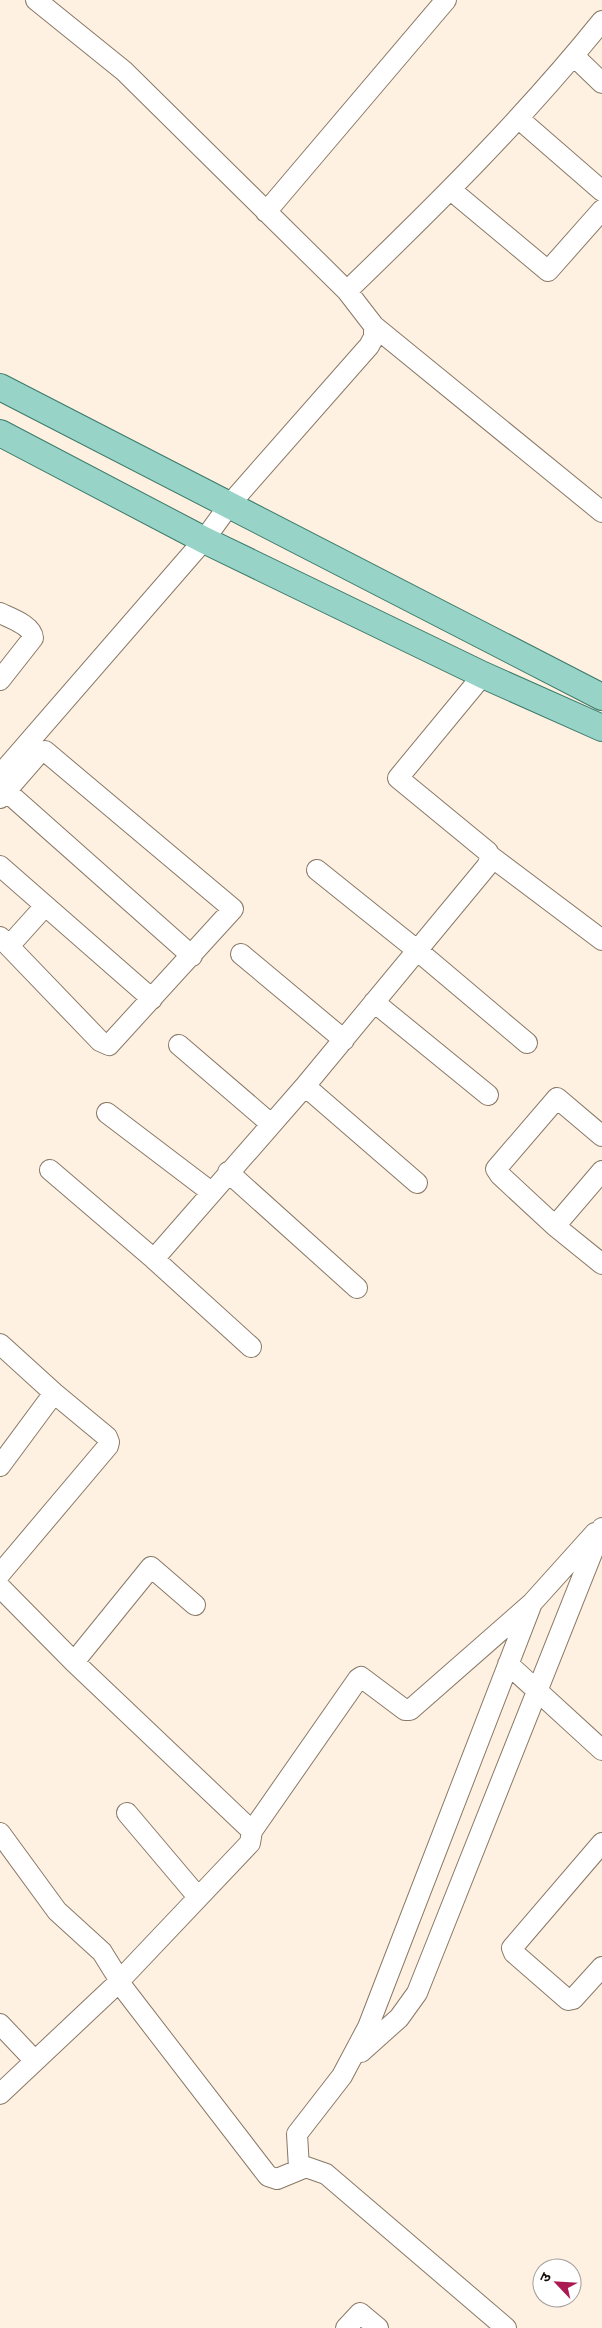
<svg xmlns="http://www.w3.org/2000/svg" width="602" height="2328" viewBox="0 0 602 2328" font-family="'Titillium Web','Noto Sans Devanagari',sans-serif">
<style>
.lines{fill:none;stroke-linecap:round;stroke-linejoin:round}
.minor-casing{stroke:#897967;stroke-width:22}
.major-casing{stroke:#3b7a6a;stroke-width:28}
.minor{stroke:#fff;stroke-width:20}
.major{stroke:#97d3c6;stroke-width:26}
</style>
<rect width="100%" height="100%" fill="#fff1e1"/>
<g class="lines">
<g class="minor-casing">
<path id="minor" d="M 574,56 L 602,83
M 518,118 L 602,191
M 451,190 L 548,271 L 602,210
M 266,212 L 446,0
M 347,291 C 436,205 524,118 602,21
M 374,326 L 602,512
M 0,613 C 10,618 32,625 33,638 L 0,680
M 0,775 L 204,540 L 230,504 L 369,346 L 374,337 L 374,326 L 347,291 L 124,71 L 36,0
M 6,791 L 192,956
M 0,798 L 40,752 L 45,751 L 233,909 L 109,1045 L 100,1041 L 0,937
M 489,855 L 602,940
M 0,866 L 152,999
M 317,870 L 418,951 L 527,1043
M 9,946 L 45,906
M 241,954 L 344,1040
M 374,1002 L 488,1095
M 179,1045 L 271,1124
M 305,1086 L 417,1183
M 107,1113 L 211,1192
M 602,1136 L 557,1098 L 496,1169 L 500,1175 L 555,1226 L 602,1264
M 50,1170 L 154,1259 L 251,1347
M 228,1172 L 357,1288
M 555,1226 L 602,1171
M 154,1259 L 305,1086 L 487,866 L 490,859 L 488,852 L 398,778 L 483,675
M 0,1344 L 54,1393 L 107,1437 L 109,1442 L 108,1446 L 0,1574
M 0,1466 L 54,1393
M 0,1587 L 74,1662 L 252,1831 L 250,1843 L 123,1977 L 120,1981 L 121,1985 L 268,2176 L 277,2179 L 306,2167 L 326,2174 L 506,2328
M 74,1662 L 151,1567 L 195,1605
M 508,1664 L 602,1750
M 127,1813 L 198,1897
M 252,1831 L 358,1679 L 361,1677 L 405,1710 L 410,1710 L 532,1603 L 595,1533
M 0,1833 L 57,1911 L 102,1952 L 120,1981 L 0,2094
M 602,1843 L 512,1948 L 514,1953 L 568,2000 L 573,1999 L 602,1967
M 0,2024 L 35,2061
M 361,2052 L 399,2018 L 417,1993 L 602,1528
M 299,2168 L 297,2134 L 342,2076 L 368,2027 L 532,1603
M 346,2328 L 360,2313 L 378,2328"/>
</g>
<g class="major-casing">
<path id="major" d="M 0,387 L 602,697
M 0,433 L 204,540 L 483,675 L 602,728"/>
</g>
<use href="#minor" class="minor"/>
<use href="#major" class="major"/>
</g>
<g transform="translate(557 2283) rotate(295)"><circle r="24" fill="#ffffff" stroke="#a19e9c"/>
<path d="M0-4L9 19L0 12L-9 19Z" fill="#aa1952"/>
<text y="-8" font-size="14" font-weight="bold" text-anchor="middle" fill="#130d07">उ</text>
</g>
</svg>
